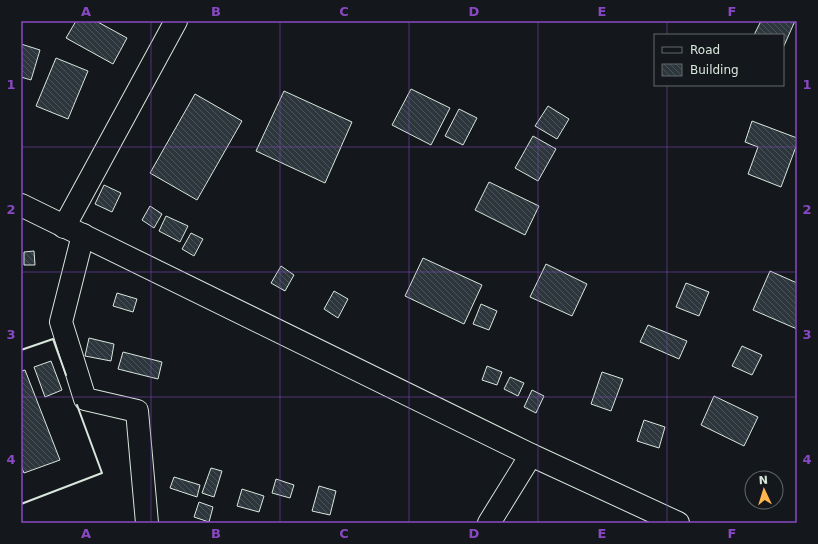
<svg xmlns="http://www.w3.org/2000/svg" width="818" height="544" viewBox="0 0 818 544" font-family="'DejaVu Sans',sans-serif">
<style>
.building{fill:url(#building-back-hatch);stroke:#d8e6dc}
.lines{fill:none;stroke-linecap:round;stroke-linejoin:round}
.minor-casing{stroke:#d8e6dc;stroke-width:24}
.major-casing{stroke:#d8e6dc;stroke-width:24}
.minor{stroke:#14181c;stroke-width:22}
.major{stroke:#14181c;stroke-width:22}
.wall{stroke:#d8e6dc;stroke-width:2}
.grid{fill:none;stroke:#8948c3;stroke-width:1;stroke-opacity:0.55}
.neatline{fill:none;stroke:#8948c3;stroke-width:1.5}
.grid-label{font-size:13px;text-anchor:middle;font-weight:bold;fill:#8948c3}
</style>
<defs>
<pattern id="building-back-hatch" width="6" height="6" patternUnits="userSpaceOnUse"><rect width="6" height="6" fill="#2c363c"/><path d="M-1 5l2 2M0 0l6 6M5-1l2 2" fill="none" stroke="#4a5358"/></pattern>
</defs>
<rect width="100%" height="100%" fill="#14181c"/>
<path class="building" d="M 76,21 L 96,21 L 127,38 L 113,64 L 66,38 Z
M 761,21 L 795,21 L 783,48 L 783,35 L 754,35 Z
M 21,44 L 40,50 L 31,80 L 21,77 Z
M 56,58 L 88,71 L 68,119 L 36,106 Z
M 411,89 L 450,108 L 431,145 L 392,125 Z
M 284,91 L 352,122 L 325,183 L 256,151 Z
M 195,94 L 242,121 L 197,200 L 150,173 Z
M 548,106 L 569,119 L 557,139 L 535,126 Z
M 459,109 L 477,118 L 463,145 L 445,136 Z
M 752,121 L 797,138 L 797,144 L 781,187 L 748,174 L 758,147 L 745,142 Z
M 533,136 L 556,149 L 538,181 L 515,168 Z
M 489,182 L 539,206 L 525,235 L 475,210 Z
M 104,185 L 121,193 L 112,212 L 95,204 Z
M 150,206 L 162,214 L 154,228 L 142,220 Z
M 166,216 L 188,226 L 180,242 L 159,231 Z
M 191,233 L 203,239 L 194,256 L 182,249 Z
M 34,251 L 35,265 L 24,265 L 24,252 Z
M 423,258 L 482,285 L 464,324 L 405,296 Z
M 546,264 L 587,284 L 572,316 L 530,297 Z
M 281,266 L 294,275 L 285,291 L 271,283 Z
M 770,271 L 797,283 L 797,329 L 753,310 Z
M 686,283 L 709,292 L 699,316 L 676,307 Z
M 334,291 L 348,299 L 338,318 L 324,309 Z
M 117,293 L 137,299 L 133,312 L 113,306 Z
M 481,304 L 497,311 L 489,330 L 473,324 Z
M 648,325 L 687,341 L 679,359 L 640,342 Z
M 89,338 L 114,344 L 111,361 L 85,356 Z
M 742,346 L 762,355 L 752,375 L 732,366 Z
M 123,352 L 162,362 L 158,379 L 118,369 Z
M 51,361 L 62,390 L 45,397 L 34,367 Z
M 487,366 L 502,372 L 497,385 L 482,380 Z
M 25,370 L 60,460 L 24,473 L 21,466 L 21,371 Z
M 602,372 L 623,379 L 611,411 L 591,404 Z
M 510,377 L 524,383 L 518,396 L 504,389 Z
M 532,390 L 544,396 L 536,413 L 524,407 Z
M 714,396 L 758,417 L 744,446 L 701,425 Z
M 644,420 L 665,427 L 659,448 L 637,441 Z
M 211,468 L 222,471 L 214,497 L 202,493 Z
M 174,477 L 200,485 L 197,497 L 170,488 Z
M 276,479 L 294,485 L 290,498 L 272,493 Z
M 319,486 L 336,491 L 330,515 L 312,511 Z
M 242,489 L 264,496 L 259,512 L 237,506 Z
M 199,502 L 213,507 L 209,522 L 194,517 Z"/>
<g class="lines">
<g class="minor-casing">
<path id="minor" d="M 64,227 L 176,21
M 83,235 L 61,322 L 85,399 L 137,411 L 147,523
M 489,523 L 531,455"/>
</g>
<g class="major-casing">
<path id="major" d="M 21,205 L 531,455 L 678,523"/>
</g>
<use href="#minor" class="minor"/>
<use href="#major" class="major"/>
<path class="wall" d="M 21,350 L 53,339 L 66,375
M 21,504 L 102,473 L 77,405"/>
</g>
<path class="grid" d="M 151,21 L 151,523M 280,21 L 280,523M 409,21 L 409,523M 538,21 L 538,523M 667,21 L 667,35M 667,85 L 667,523M 21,147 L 797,147M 21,272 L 797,272M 21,397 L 797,397"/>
<rect width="818" height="544" fill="none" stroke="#14181c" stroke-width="44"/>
<rect x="654" y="34" width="130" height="52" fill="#14181c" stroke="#626a69"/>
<rect x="662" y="47" width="20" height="6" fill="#14181c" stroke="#626a69"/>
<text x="690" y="54" font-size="12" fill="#d8e6dc">Road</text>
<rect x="662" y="64" width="20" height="12" fill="url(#building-back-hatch)" stroke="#626a69"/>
<text x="690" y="74" font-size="12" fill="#d8e6dc">Building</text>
<g transform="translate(764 490) rotate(356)"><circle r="19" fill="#14181c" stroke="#626a69"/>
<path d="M0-3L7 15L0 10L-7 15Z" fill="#ffb74d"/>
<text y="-6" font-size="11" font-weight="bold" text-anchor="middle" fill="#d8e6dc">N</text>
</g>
<rect x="22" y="22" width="774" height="500" class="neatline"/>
<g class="grid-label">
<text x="86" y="16">A</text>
<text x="216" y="16">B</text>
<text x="344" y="16">C</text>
<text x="474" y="16">D</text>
<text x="602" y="16">E</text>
<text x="732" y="16">F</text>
<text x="11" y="89">1</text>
<text x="807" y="89">1</text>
<text x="11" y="214">2</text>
<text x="807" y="214">2</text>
<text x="11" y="339">3</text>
<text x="807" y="339">3</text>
<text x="11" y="464">4</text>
<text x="807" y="464">4</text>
<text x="86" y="538">A</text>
<text x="216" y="538">B</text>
<text x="344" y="538">C</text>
<text x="474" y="538">D</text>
<text x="602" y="538">E</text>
<text x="732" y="538">F</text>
</g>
</svg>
